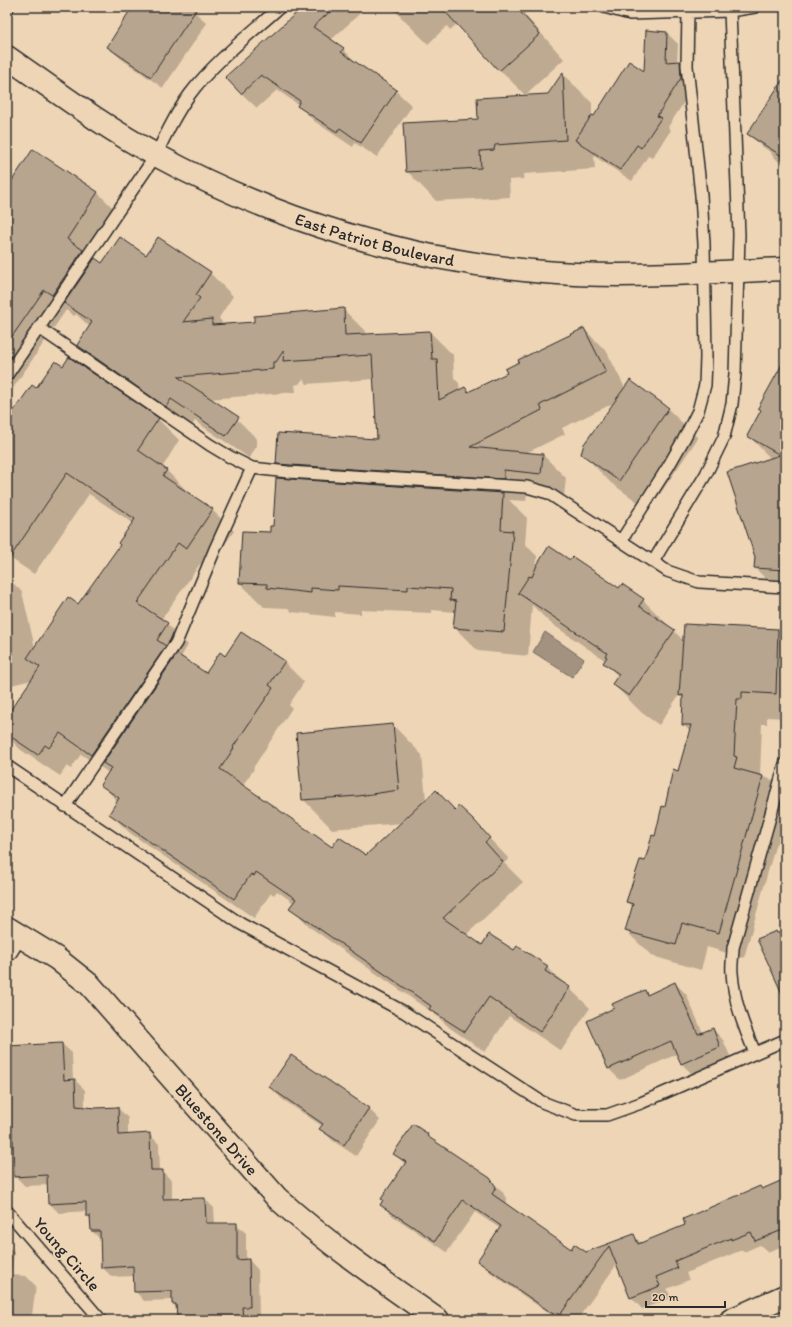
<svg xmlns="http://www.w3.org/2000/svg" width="792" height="1327" viewBox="0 0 792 1327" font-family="Itim,sans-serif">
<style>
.water{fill:#a2927f;stroke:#72695d}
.shadow{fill:#0003;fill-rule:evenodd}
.building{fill:#b8a58f;stroke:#2b2b2b}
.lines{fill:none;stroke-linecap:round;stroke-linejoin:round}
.service-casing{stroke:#2b2b2b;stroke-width:14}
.minor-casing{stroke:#2b2b2b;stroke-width:24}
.tertiary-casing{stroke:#2b2b2b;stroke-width:25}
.service{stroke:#eed5b6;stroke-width:11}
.minor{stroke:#eed5b6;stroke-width:21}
.tertiary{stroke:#eed5b6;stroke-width:22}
.labels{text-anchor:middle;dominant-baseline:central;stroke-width:4;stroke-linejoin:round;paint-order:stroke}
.street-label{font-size:17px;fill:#2b2b2b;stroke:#eed5b6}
</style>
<rect width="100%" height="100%" fill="#eed5b6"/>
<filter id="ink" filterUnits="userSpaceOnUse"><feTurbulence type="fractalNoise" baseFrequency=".025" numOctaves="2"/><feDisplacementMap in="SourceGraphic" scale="8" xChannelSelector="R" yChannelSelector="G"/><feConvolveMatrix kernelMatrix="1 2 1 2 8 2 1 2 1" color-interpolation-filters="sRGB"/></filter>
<g filter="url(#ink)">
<path class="water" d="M 545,632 L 584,659 L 572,677 L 533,652 Z"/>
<path class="shadow" d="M 134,7 L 189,7 L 207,23 L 163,88 L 120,58 L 108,47 Z
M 290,7 L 367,7 L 331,40 L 343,49 L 358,64 L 396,91 L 412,106 L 377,157 L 355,143 L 353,147 L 314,121 L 299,105 L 277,90 L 257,108 L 241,93 L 297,14 Z
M 391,7 L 524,7 L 528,11 L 524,14 L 564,59 L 525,95 L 500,70 L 457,24 L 450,30 L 447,26 L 428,44 Z
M 647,32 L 667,33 L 678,44 L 677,63 L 680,62 L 691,74 L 692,90 L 668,127 L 671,130 L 652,158 L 648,156 L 632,181 L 594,156 L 595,169 L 524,174 L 523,179 L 509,180 L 510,197 L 436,201 L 407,171 L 479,120 L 549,95 L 563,74 L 592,103 L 592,116 L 594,117 L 645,72 Z
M 785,95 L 785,168 L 771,154 L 772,153 L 760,145 L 749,134 Z
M 34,151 L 98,193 L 119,214 L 89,258 L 93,262 L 102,265 L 146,256 L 210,273 L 233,296 L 219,318 L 222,322 L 219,326 L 255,323 L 343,309 L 366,332 L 366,335 L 430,332 L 453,355 L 454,378 L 459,383 L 460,391 L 465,388 L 470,393 L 509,374 L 584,329 L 607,352 L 625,388 L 630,382 L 668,409 L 698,438 L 649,510 L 611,483 L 582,453 L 616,402 L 562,428 L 565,434 L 526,453 L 543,455 L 566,478 L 564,496 L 527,492 L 526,501 L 509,500 L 527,518 L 525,544 L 537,556 L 536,570 L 570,562 L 620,590 L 643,600 L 684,641 L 685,625 L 785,630 L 785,718 L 767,717 L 767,724 L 762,724 L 760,776 L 773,780 L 785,792 L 785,846 L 776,843 L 744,958 L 707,947 L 701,970 L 652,956 L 626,931 L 633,907 L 627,902 L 656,837 L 679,772 L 690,731 L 683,725 L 684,700 L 679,695 L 659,725 L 642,713 L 613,684 L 618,676 L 605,663 L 606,661 L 549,622 L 532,605 L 528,656 L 478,651 L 454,627 L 456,612 L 432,610 L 432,613 L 361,610 L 361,614 L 335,612 L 335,617 L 292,612 L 288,608 L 264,607 L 240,583 L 271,533 L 294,480 L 278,463 L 378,440 L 374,379 L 307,384 L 303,379 L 299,384 L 295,385 L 296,392 L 209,399 L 234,416 L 257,439 L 257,446 L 249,458 L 195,421 L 190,429 L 101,368 L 78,345 L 90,327 L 76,314 L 74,316 L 66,310 L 7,397 L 7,191 ZM 300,464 L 509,478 L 509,480 L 300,466 Z
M 785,374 L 785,594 L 781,594 L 755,568 L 756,557 L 771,459 L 748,435 L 762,411 L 759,408 Z
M 36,389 L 158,419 L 179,440 L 162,468 L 167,471 L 188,492 L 187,493 L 212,510 L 234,531 L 208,569 L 200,564 L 161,620 L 167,624 L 188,645 L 181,657 L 207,674 L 225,657 L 284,662 L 304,682 L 289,705 L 292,708 L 253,768 L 254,769 L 242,786 L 332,848 L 367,856 L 402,823 L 332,829 L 303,799 L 393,725 L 422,755 L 426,800 L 456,811 L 472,820 L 509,859 L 504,863 L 523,882 L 466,935 L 482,946 L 514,952 L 547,967 L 590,1008 L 561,1051 L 509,1016 L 485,1052 L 450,1028 L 437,1016 L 311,928 L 291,908 L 294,903 L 277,891 L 274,895 L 271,893 L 254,918 L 130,833 L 110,814 L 118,802 L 101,784 L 109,773 L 81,754 L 71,769 L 67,766 L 60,776 L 21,750 L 7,736 L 7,717 L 32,680 L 7,686 L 7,577 L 22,592 L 35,648 L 78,605 L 121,545 L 133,523 L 89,494 L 34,574 L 7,556 L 7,422 Z
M 675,983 L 686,994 L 703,1033 L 713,1029 L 723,1040 L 731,1058 L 692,1074 L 681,1063 L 677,1054 L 620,1080 L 609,1069 L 588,1022 L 616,1009 L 645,991 L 649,995 Z
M 62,1044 L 72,1053 L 73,1080 L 75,1080 L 85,1090 L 85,1108 L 118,1108 L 128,1118 L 128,1135 L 149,1134 L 159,1144 L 160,1171 L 162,1171 L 172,1181 L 172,1200 L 205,1199 L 214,1208 L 215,1224 L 236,1224 L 246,1233 L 246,1260 L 249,1260 L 258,1270 L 259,1316 L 251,1316 L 252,1320 L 179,1320 L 178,1319 L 177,1308 L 173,1304 L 173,1300 L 144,1301 L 135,1291 L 134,1276 L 112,1277 L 102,1267 L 101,1240 L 92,1231 L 92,1220 L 87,1215 L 87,1211 L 59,1213 L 49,1203 L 48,1185 L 25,1186 L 15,1176 L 14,1149 L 7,1142 L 7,1094 L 10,1093 L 9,1046 Z
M 270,1087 L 369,1109 L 380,1120 L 356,1156 L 333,1141 L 321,1129 L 322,1126 L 282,1099 Z
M 427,1135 L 434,1142 L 489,1179 L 502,1191 L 507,1200 L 505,1204 L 571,1250 L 585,1254 L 633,1235 L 642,1244 L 687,1226 L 760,1187 L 763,1190 L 785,1180 L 785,1245 L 768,1252 L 760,1245 L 744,1252 L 742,1250 L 686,1273 L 689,1280 L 667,1289 L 671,1298 L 642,1309 L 631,1297 L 617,1264 L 577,1320 L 558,1320 L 490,1272 L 479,1261 L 501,1229 L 475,1212 L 447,1252 L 393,1216 L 381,1204 L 405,1164 L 395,1154 Z
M 7,1245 L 14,1252 L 11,1275 L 26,1276 L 36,1286 L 32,1315 L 35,1315 L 41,1320 L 7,1320 Z"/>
<path class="building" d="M 132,7 L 198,7 L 151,77 L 107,47 Z
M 303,7 L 335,7 L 313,27 L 344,48 L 341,52 L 397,90 L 361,143 L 340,128 L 337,132 L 297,106 L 300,101 L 261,75 L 241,94 L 225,77 Z
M 441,7 L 516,7 L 540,34 L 499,71 Z
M 646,30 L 667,32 L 666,62 L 680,61 L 681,78 L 657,116 L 661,118 L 641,148 L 637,145 L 620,170 L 575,140 L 592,115 L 594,116 L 629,61 L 644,71 Z
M 563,72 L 566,140 L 495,145 L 494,150 L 480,151 L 481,168 L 406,172 L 403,123 L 478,119 L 477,98 L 548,94 Z
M 785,76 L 785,158 L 747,134 Z
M 33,149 L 98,192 L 67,239 L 83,250 L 52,295 L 44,290 L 7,344 L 7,188 Z
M 120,237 L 146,255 L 158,237 L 211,272 L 196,295 L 200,298 L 183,322 L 212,319 L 212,325 L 254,322 L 254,316 L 344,308 L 345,335 L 430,331 L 432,359 L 437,359 L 439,400 L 465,387 L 468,392 L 507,373 L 505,369 L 519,362 L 518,360 L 584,328 L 606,372 L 540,405 L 542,410 L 470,447 L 543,454 L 541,474 L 504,470 L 504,479 L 276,464 L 278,433 L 377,439 L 372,355 L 283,361 L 284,350 L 276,362 L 273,362 L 273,369 L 178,377 L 239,417 L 226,436 L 171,399 L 166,407 L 77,345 L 92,322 L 64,303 L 95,258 L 102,263 Z
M 69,357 L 159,418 L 138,450 L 167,470 L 163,476 L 213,509 L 186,549 L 178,543 L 137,603 L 168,623 L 157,640 L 166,646 L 91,755 L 60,733 L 49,748 L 45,745 L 38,755 L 7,734 L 7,715 L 40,667 L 27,658 L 68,597 L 78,604 L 120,545 L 118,543 L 135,519 L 67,473 L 7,562 L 7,420 L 32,385 L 36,388 L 55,361 L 63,366 Z
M 785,359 L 785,570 L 754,568 L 755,557 L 727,472 L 780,455 L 747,436 L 761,410 L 758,408 Z
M 630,380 L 669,408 L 619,481 L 581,454 L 584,444 Z
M 276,478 L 503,493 L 501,530 L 513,531 L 504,632 L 453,628 L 456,601 L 450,600 L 451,589 L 408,586 L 408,590 L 338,586 L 338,590 L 311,588 L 311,593 L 267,588 L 267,584 L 239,583 L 242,531 L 270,532 L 270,526 L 273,526 Z
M 549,546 L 570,560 L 573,557 L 619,588 L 622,584 L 644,599 L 639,606 L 675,630 L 629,696 L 612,684 L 619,674 L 603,663 L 607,657 L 605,656 L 607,653 L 518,593 L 529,576 L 532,577 L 537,565 Z
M 684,624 L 778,629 L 776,694 L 742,692 L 742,699 L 737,699 L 734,756 L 737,757 L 734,768 L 763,776 L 719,933 L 682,923 L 676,945 L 625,931 L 633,904 L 626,902 L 640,860 L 645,861 L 652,835 L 655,836 L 662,806 L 665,807 L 673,769 L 678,771 L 691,725 L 682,725 L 683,695 L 679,696 Z
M 241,632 L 285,661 L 269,685 L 273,688 L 233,747 L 234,748 L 220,769 L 332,847 L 339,837 L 366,855 L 436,790 L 455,810 L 459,806 L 473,819 L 490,838 L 485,842 L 503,862 L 443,918 L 482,945 L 489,934 L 514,950 L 517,946 L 548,966 L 545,971 L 570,987 L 540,1032 L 489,997 L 465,1032 L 429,1009 L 431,1006 L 289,908 L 296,899 L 256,872 L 254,876 L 251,874 L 234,899 L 109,814 L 119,798 L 100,785 L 111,768 L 103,763 L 177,654 L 206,673 L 220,652 L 225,656 Z
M 393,724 L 399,790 L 358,796 L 302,800 L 296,733 Z
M 785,929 L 785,1000 L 757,939 L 776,931 L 777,933 Z
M 675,982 L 698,1034 L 713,1028 L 720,1047 L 681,1064 L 671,1041 L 608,1069 L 587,1021 L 614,1008 L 612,1004 L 623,999 L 645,990 L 647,995 Z
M 62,1043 L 64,1080 L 75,1079 L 76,1106 L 96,1108 L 118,1107 L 119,1135 L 150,1133 L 151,1170 L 163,1170 L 163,1199 L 205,1198 L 206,1223 L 237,1223 L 237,1260 L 249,1259 L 250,1307 L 242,1307 L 243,1320 L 177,1319 L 176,1304 L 172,1304 L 172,1291 L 134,1292 L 133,1266 L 101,1268 L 100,1231 L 91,1231 L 90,1216 L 86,1216 L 86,1202 L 48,1204 L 47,1175 L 14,1177 L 13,1140 L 7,1140 L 7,1093 L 9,1092 L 8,1075 L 9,1075 L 8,1046 Z
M 291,1055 L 369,1108 L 344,1145 L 319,1129 L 323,1124 L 269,1087 Z
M 413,1124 L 428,1134 L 427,1136 L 490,1178 L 496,1187 L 492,1194 L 571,1249 L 574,1244 L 586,1252 L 634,1234 L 638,1244 L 685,1225 L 683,1219 L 760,1186 L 762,1189 L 785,1179 L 785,1229 L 755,1241 L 751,1232 L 731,1240 L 731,1238 L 675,1261 L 678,1268 L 656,1277 L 660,1286 L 630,1298 L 609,1246 L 560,1315 L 555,1312 L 553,1314 L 477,1261 L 501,1226 L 463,1200 L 435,1241 L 380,1205 L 383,1200 L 381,1199 L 406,1162 L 393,1154 Z"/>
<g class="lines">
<g class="service-casing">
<path id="service" d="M 604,7 L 630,14 L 730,11 L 755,7
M 7,9 L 8,7
M 39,328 L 210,445 L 230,457 L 252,468 L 288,472 L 527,487 L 548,493 L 667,571 L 699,582 L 785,587
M 7,375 L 156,155 C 166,134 176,113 190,94 C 215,61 249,35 280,7
M 621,541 L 668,467 L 685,437 L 698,411 L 705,385 L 706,357 L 704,244 L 701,195 L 687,66 L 688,12
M 653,562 L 706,474 L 724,437 L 732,404 L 735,374 L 739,235 L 730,11
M 7,766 L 241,924 L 404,1012 L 542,1102 L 576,1115 L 607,1115 L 641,1103 L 785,1040
M 65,806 L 176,643 L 215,549 L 252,468
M 755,1053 C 744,1027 734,1002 732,973 C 731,965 733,957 733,948 L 785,764
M 7,1211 L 101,1320"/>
</g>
<g class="minor-casing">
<path id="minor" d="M 7,950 L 17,934"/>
</g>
<g class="tertiary-casing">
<g id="tertiary">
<path id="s1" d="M 7,57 C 56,91 104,127 156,155 C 275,220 409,261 544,272 C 624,279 705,272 785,269"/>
<path id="s2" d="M 7,928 L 56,958 L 90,985 L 277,1198 C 328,1244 382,1281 438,1320"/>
<path d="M 731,1320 L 785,1296"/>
</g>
</g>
<use href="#service" class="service"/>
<use href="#minor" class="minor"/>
<use href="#tertiary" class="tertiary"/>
</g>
</g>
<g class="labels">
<g class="street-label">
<text stroke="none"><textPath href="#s1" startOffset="414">East Patriot Boulevard</textPath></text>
<text stroke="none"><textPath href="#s2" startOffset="293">Bluestone Drive</textPath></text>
<text transform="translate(67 1254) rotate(49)">Young Circle</text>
</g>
</g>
<rect width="792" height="1327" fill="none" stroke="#eed5b6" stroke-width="24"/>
<rect x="12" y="12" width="768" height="1303" fill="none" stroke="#2b2b2b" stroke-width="1.5" filter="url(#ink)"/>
<path d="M646 1301v6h79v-6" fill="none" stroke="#2b2b2b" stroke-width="2"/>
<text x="652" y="1301" font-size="12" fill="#2b2b2b" stroke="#eed5b6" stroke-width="3" paint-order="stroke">20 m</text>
</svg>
